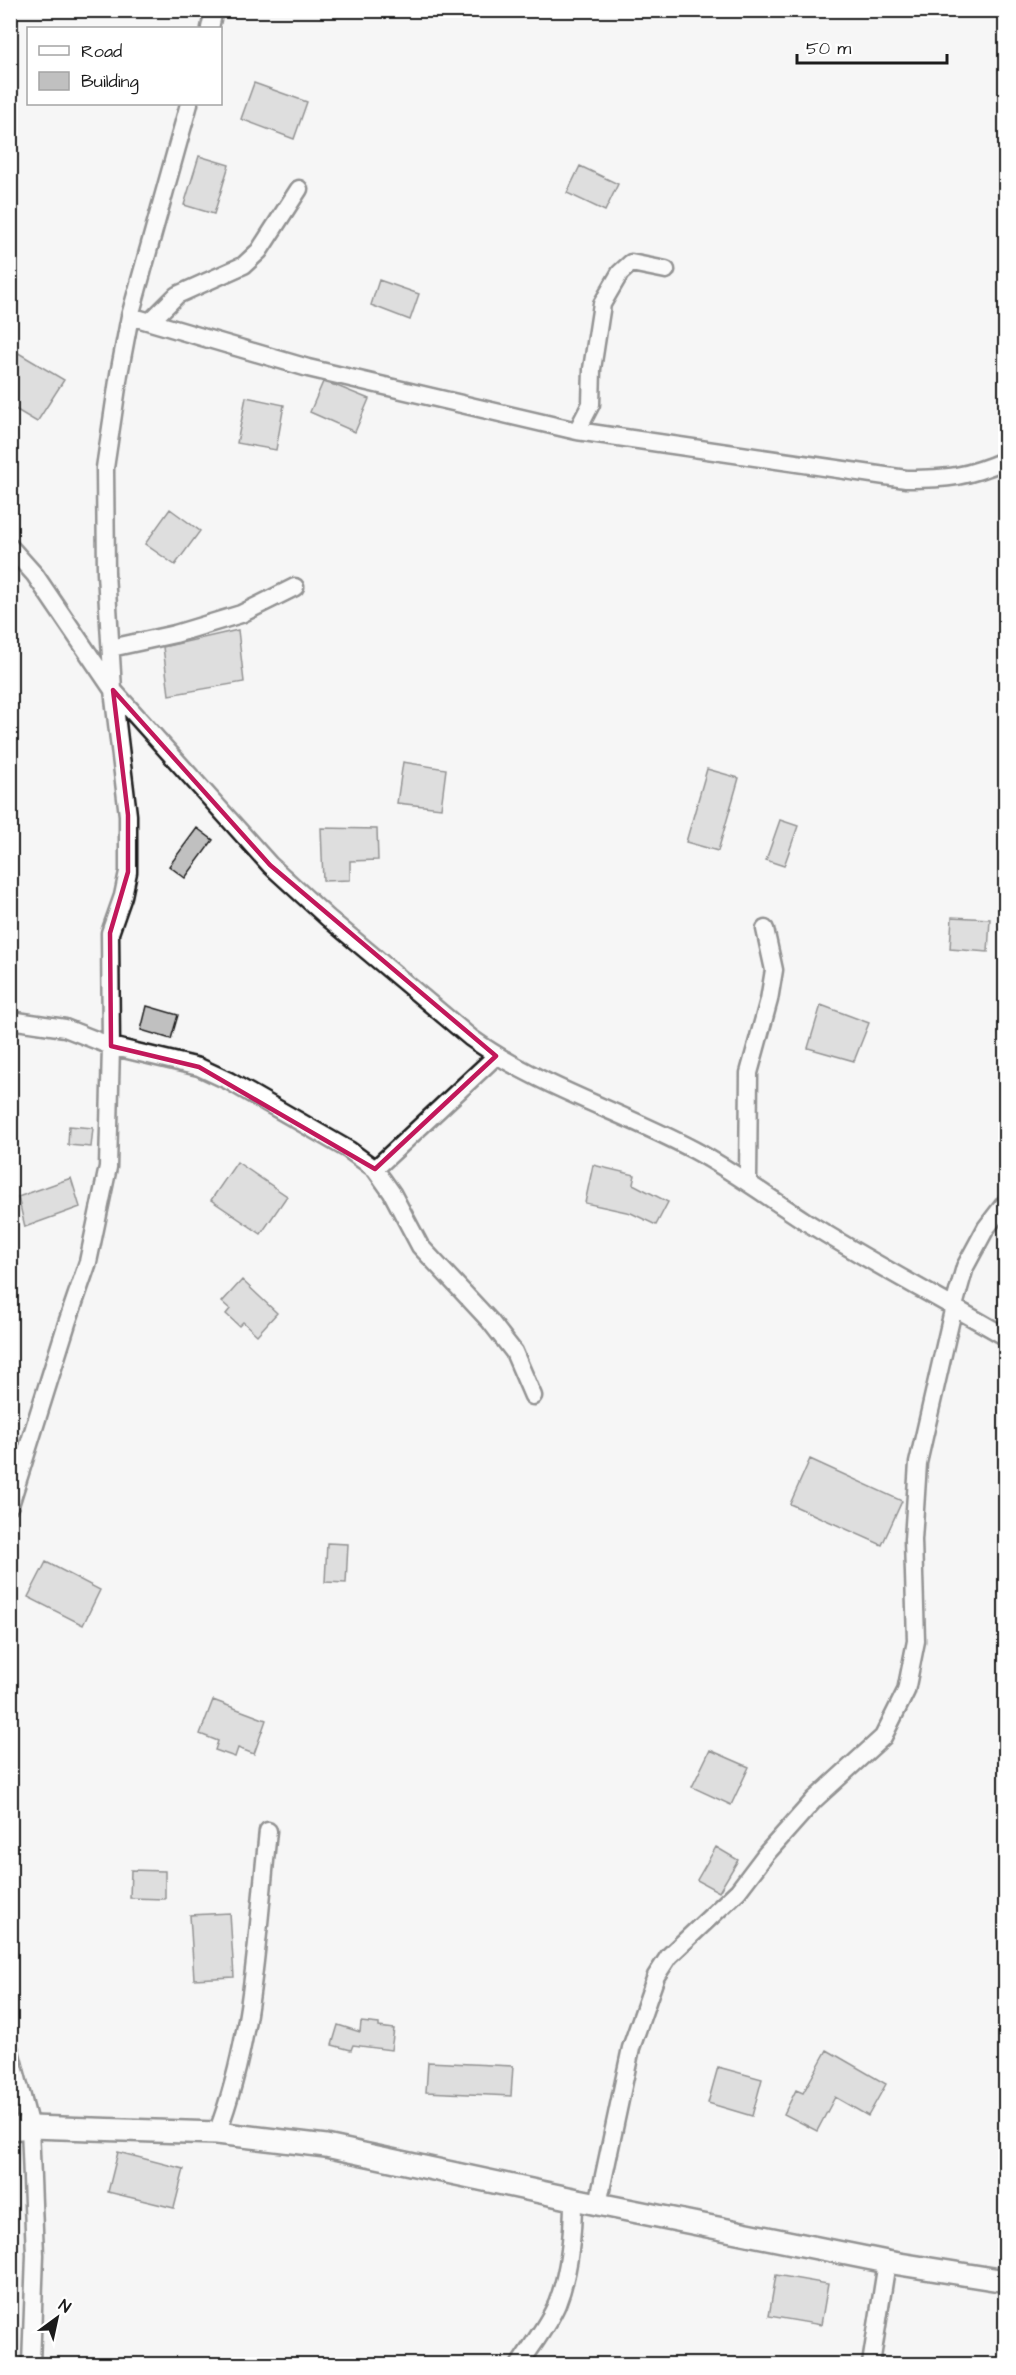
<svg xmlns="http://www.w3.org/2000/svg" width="1016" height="2375" viewBox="0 0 1016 2375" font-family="'Architects Daughter',sans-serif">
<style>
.building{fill:#c0c0c0;stroke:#1c1c1c;stroke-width:1.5}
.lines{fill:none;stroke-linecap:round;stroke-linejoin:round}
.minor-casing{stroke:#1c1c1c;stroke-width:21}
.tertiary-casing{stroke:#1c1c1c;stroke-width:26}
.minor{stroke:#fff;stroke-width:16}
.tertiary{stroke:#fff;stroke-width:21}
.marked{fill:none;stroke:#c2185b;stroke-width:4.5;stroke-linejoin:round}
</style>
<rect width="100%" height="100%" fill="#f6f6f6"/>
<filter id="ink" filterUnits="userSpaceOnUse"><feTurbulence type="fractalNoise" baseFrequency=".0167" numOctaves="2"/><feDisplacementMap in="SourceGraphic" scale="12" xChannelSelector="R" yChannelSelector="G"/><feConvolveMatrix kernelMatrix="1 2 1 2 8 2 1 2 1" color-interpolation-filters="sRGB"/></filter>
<g filter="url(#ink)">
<path class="building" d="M 254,83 L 307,102 L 294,139 L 241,119 Z
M 199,156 L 229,165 L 214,214 L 184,205 Z
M 580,166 L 618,184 L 605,211 L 567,193 Z
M 379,280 L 419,294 L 410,320 L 371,305 Z
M 10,348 L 64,380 L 37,422 L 10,406 Z
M 323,382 L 337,386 L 369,399 L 355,432 L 310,412 Z
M 246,397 L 284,405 L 276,450 L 237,443 Z
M 170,509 L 200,531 L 175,565 L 145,544 Z
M 238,630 L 244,682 L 169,695 L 163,647 Z
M 403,762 L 446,769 L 441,808 L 397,803 Z
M 707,769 L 739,778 L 718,851 L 686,842 Z
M 780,820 L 798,826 L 784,866 L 766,860 Z
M 197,828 L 213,840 L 185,878 L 169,866 Z
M 321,828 L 377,829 L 378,860 L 350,861 L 350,880 L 323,881 Z
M 952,917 L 990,919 L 988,952 L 950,949 Z
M 821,1005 L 869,1023 L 854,1061 L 808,1048 Z
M 147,1006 L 178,1015 L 171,1039 L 141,1030 Z
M 69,1126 L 93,1128 L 91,1147 L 68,1145 Z
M 237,1162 L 287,1196 L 261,1234 L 211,1200 Z
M 593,1165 L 635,1175 L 633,1184 L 668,1202 L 656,1225 L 631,1213 L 585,1203 Z
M 71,1178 L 80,1207 L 25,1227 L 18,1197 Z
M 242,1280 L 277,1313 L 257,1335 L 243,1322 L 239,1326 L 226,1314 L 230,1309 L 222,1302 Z
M 810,1459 L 902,1501 L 882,1545 L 790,1504 Z
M 327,1543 L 348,1544 L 346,1583 L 325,1582 Z
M 46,1562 L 100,1590 L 83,1625 L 28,1597 Z
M 213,1700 L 266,1720 L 254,1754 L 238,1748 L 235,1757 L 215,1750 L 218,1741 L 200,1734 Z
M 710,1750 L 749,1767 L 731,1805 L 692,1787 Z
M 716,1847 L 738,1860 L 719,1892 L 697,1880 Z
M 131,1870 L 165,1871 L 165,1899 L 130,1898 Z
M 230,1913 L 234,1977 L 194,1979 L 190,1915 Z
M 361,2022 L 379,2024 L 379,2027 L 394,2029 L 391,2050 L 353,2045 L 351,2050 L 332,2045 L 338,2025 L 360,2032 Z
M 827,2050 L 886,2084 L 868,2116 L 835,2097 L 817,2131 L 784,2114 L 796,2090 L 803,2093 Z
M 428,2062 L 513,2066 L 511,2096 L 426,2092 Z
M 718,2067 L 762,2079 L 752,2116 L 708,2103 Z
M 118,2152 L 184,2169 L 174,2208 L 108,2192 Z
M 776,2275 L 828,2284 L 821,2325 L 769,2316 Z"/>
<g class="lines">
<g class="minor-casing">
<path id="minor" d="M 210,28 L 214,10
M 130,316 L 308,368 L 577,431 L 906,479 C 948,479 967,477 1006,460
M 150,322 L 177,295 L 244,265 L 259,251 L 299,189
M 577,431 L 591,404 L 592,369 L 602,304 L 620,273 L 631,263 L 666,270
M 10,547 L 35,575 L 113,690 L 270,865 L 328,918 L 471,1038 C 539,1087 621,1111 694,1150 C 733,1171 768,1197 805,1221 C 870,1262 939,1298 1006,1337
M 111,648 L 175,634 L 241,614 L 295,587
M 10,1020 L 65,1028 L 111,1046 L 199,1067 L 229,1081 L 349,1150 L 375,1169 L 392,1193 L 420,1246 L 490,1321 L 514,1352 L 533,1396
M 375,1169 L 496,1056
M 748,1181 L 749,1073 L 769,1000 L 774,970 L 765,929
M 10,1505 L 67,1323 L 88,1262 L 108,1167 L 111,1046 L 110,933 L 123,896 L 128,872 L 128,815 L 113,690 L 106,573 L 105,468 L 119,374 L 130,316 L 189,104
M 10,2051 L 30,2127 L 35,2255 L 31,2364
M 217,2133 C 254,2038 257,1933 268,1831
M 598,2204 L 631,2048 L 656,1976 L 669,1956 L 738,1891 L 766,1854 L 814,1800 L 883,1737 L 906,1691 L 916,1641 L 913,1540 L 918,1463 L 954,1306 L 965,1267 L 986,1228 L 1006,1202
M 520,2364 C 532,2345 548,2325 557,2304 C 570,2271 573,2235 573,2199
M 871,2364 L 887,2262"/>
</g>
<g class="tertiary-casing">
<path id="tertiary" d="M 10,2129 L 30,2127 L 217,2133 L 326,2146 L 573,2199 L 887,2262 L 1006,2281"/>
</g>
<use href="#minor" class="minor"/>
<use href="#tertiary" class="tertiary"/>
</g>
</g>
<path d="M0 0H1016V2375H0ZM 113,690 L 270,865 L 496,1056 L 375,1169 L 199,1067 L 111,1046 L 110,933 L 128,872 L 128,815 Z" fill="#f6f6f6" fill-opacity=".55" fill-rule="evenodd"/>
<path class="marked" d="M 113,690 L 270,865 L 496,1056 L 375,1169 L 199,1067 L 111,1046 L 110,933 L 128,872 L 128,815 Z"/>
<rect width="1016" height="2375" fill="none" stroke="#fff" stroke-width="36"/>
<rect x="18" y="18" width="980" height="2339" fill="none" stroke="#1c1c1c" stroke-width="2" filter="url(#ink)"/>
<rect x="27" y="27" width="195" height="78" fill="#ffffff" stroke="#a4a4a4" stroke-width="1.5"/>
<rect x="39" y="46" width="30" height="9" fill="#ffffff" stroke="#a4a4a4" stroke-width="1.5"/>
<text x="81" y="57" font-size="18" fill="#1c1c1c">Road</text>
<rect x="39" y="72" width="30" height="18" fill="#c0c0c0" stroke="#a4a4a4" stroke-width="1.5"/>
<text x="81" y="87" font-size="18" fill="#1c1c1c">Building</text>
<g transform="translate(57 2318) rotate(33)" stroke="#ffffff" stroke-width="4.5" paint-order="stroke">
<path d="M0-4.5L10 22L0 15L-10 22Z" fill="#1c1c1c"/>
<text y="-9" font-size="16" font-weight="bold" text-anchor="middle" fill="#1c1c1c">N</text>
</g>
<path d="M797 54v9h150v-9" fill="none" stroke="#1c1c1c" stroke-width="3"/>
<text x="806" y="54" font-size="18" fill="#1c1c1c" stroke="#ffffff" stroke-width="4.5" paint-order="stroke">50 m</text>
</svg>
